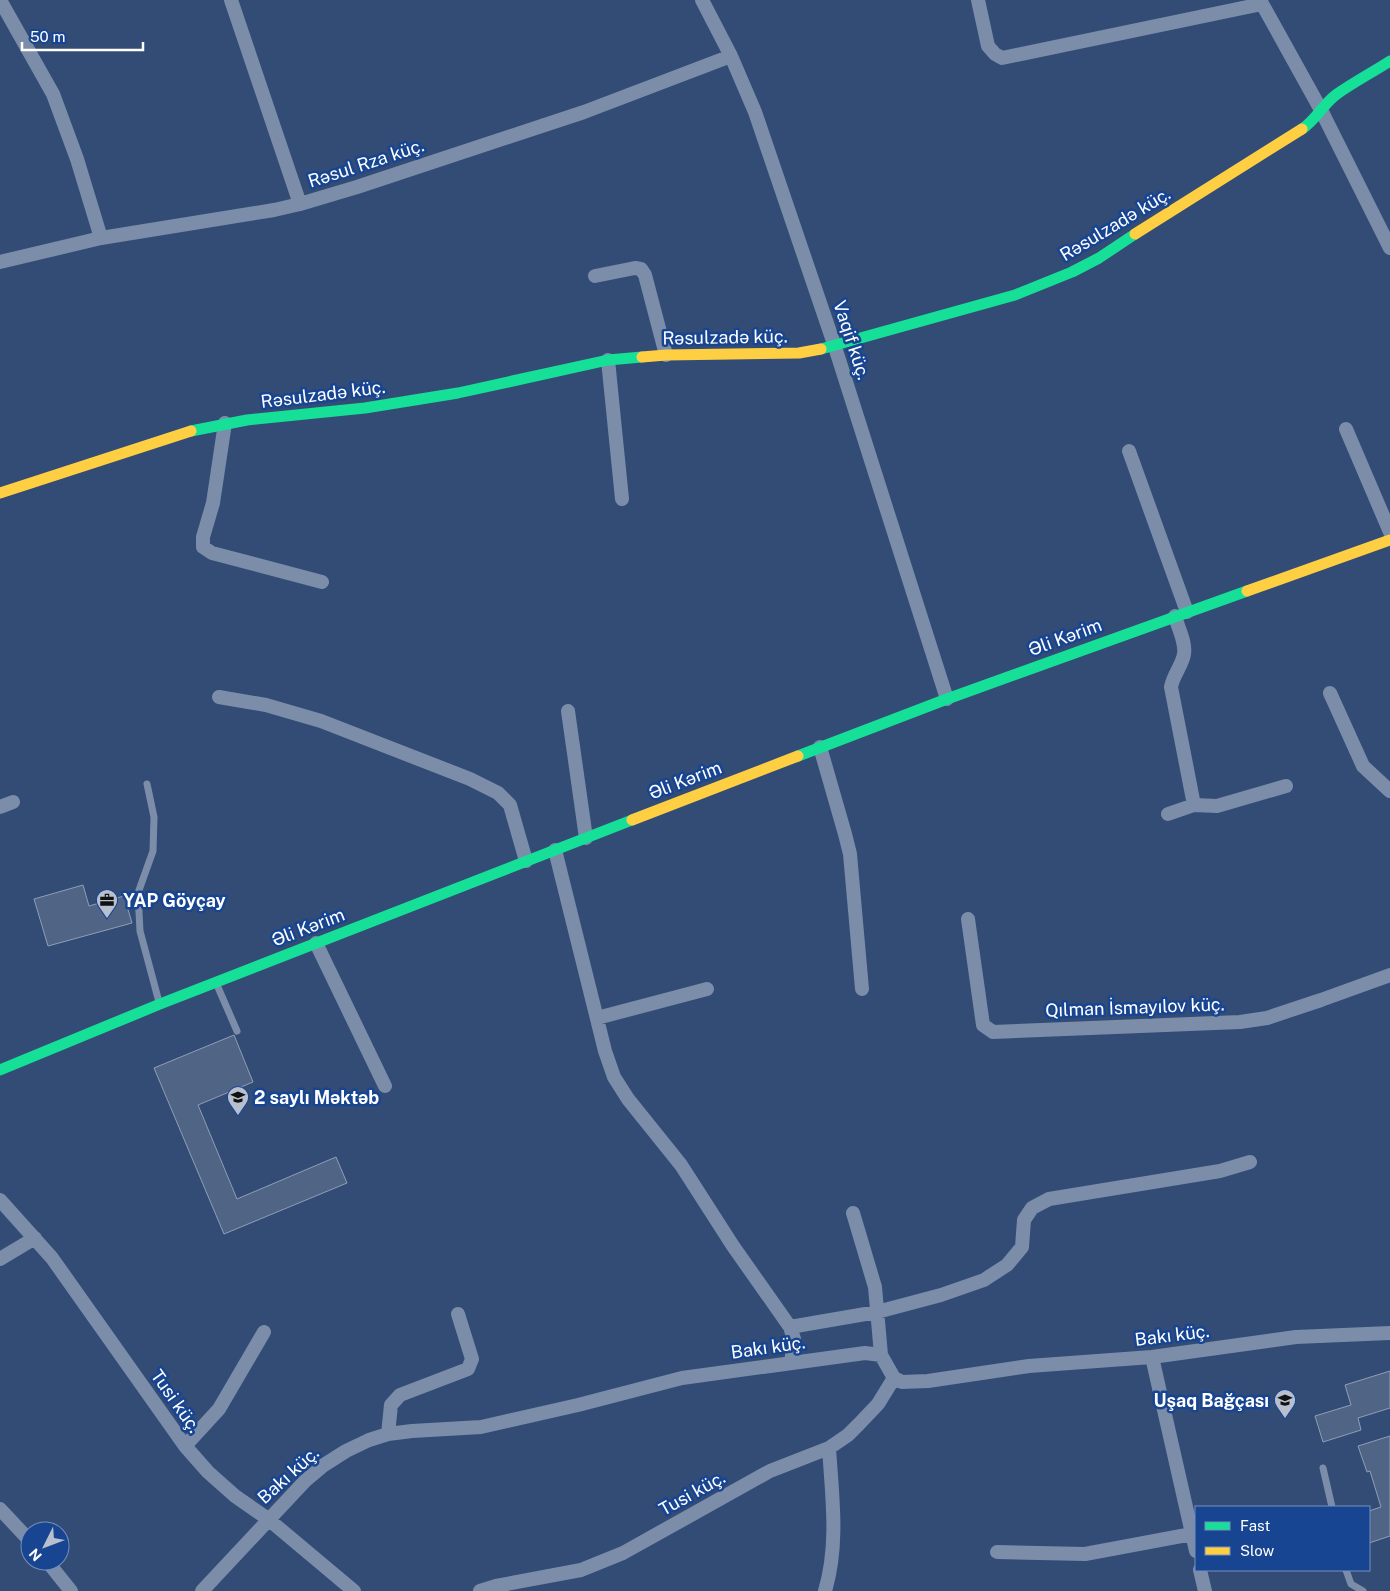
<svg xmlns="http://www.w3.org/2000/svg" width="1390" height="1591" viewBox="0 0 1390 1591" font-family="'Public Sans',sans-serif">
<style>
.building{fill:#506485;stroke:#909eb7}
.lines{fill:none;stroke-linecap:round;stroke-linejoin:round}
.lane{stroke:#7b8da9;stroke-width:7}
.street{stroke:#7b8da9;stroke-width:14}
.fast{stroke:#16e098;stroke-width:11}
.slow{stroke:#ffcf43;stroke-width:11}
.labels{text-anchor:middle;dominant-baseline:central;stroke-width:5;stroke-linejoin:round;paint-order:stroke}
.street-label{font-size:18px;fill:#fff;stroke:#184591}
.poi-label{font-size:18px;font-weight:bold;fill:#fff;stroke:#184591;text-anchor:start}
</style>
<rect width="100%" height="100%" fill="#334c76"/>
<path class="building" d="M 83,885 L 89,906 L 124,896 L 132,923 L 48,946 L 34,899 Z
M 234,1035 L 253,1082 L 198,1105 L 237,1199 L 336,1157 L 347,1183 L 224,1234 L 154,1068 Z
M 1390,1371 L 1390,1408 L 1358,1418 L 1361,1430 L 1323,1442 L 1315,1416 L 1351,1405 L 1345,1385 Z
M 1390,1436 L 1390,1536 L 1369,1543 L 1369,1511 L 1381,1507 L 1370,1471 L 1367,1472 L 1358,1446 Z"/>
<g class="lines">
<path class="lane" d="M 147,784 L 154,817 L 153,851 L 138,893 L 140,931 L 159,1002
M 217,985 L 237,1031
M 1323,1468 L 1332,1507
M 1346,1570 L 1351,1584 L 1363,1591"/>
<path class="street" d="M 0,0 L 53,94 L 77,159 L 101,238
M 231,0 L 300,204
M 702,0 L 731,56 L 755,112 L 834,344 L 947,699
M 978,0 L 988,46 L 995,54 L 1002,58 L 1262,4
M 1260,0 L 1321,110 L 1390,248
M 0,262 L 101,238 L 274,210 L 300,204 L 357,187 L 584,112 L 731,56
M 595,276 L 635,268 L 641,269 L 645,275 L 666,355
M 608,360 L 622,499
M 225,423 L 213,503 L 203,537 L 203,547 L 212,553 L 322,582
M 1346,429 L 1390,532
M 1129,451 L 1187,612
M 1175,616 C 1178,628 1186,642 1184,654 C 1183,664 1173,675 1171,687 L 1194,805
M 1330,693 L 1363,766 L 1390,791
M 219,697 L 266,705 L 321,721 L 470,779 L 498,793 L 510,805 L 526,861
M 568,711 L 586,838
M 820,747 L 845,834 L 850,854 L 862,989
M 0,807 L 13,802
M 1168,814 L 1194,805 L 1217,806 L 1286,786
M 555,850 L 605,1051 L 614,1077 L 628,1099 L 681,1165 L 733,1246 L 790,1327 L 794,1339 L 791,1363
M 968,919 L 983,1025 L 993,1032 L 1240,1022 L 1267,1018 L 1321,1000 L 1390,975
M 316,943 L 385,1086
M 597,1018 L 707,989
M 0,1200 L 52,1258 L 185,1446 L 208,1472 L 235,1496 L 268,1519 L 354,1591
M 853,1213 L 875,1287 L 881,1355
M 0,1259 L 35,1238
M 790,1327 L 877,1312 L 941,1295 L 984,1280 L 1007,1265 L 1022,1247 L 1024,1220 L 1032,1208 L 1049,1199 L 1220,1171 L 1250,1162
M 1152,1357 L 1196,1551
M 388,1434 L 391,1405 L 400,1395 L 468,1369 L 472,1359 L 458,1314
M 185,1446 L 219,1409 L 264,1332
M 0,1509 L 30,1541
M 997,1552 L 1085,1554 L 1192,1534
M 47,1561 L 71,1591
M 1200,1570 L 1205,1591
M 202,1591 L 305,1481 L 324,1465 L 346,1451 L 369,1440 L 388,1434 L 412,1431 L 481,1427 L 578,1405 L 682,1378 L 865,1353 L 881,1355 L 894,1378 L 902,1382 L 928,1381 L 1029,1366 L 1152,1357 L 1296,1337 L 1390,1333
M 480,1591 L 496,1586 L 581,1570 L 623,1553 L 770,1471 L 829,1448 L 848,1435 L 859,1424 L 878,1404 L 894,1378
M 825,1591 C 839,1544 832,1496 829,1448"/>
<path class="fast" d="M 1302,129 C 1316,120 1323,104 1337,94 C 1354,82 1373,72 1390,61
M 821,349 L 1015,295 L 1072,272 L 1099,258 L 1135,234
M 191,431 L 247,420 L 365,408 L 458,393 L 608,360 L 642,357
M 798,756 L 947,699 L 1247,591
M 0,1070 L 160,1004 L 632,820"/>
<path class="slow" d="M 1135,234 L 1302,129
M 642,357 L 666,355 L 799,353 L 821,349
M 0,493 L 191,431
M 1247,591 L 1390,540
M 632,820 L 798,756"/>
</g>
<defs>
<g id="office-pin" transform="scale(1.125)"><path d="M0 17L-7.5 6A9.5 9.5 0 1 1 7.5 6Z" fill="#b8c0cf" stroke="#184591"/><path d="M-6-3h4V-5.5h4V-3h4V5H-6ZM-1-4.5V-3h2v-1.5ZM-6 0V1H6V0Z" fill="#111"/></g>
<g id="school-pin" transform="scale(1.125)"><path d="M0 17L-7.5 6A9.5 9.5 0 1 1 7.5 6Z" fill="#b8c0cf" stroke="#184591"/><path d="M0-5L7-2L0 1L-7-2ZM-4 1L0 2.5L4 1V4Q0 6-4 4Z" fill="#111"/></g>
</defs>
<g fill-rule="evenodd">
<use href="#office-pin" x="107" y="900"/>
<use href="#school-pin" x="238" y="1097"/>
<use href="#school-pin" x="1285" y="1400"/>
</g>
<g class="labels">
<g class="street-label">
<text transform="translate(366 163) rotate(-18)">Rəsul Rza küç.</text>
<text transform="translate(1115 224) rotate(-31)">Rəsulzadə küç.</text>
<text transform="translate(725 337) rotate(-1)">Rəsulzadə küç.</text>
<text transform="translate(852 340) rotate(72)">Vaqif küç.</text>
<text transform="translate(323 394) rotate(-7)">Rəsulzadə küç.</text>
<text transform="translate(1065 637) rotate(-20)">Əli Kərim</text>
<text transform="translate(685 780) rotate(-21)">Əli Kərim</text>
<text transform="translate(308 927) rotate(-21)">Əli Kərim</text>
<text transform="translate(1135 1007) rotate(-2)">Qılman İsmayılov küç.</text>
<text transform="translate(1172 1335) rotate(-7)">Bakı küç.</text>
<text transform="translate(768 1347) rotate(-8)">Bakı küç.</text>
<text transform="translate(176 1401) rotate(55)">Tusi küç.</text>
<text transform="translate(288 1475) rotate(-42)">Bakı küç.</text>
<text transform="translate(692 1493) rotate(-29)">Tusi küç.</text>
</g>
<g class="poi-label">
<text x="123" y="900">YAP Göyçay</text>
<text x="254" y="1097">2 saylı Məktəb</text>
<text x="1269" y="1400" text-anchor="end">Uşaq Bağçası</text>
</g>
</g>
<rect x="1195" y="1506" width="175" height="65" fill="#184591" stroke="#748fbd"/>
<rect x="1205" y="1522" width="25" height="8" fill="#16e098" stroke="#748fbd"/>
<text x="1240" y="1531" font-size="15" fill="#ffffff">Fast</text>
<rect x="1205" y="1547" width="25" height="8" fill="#ffcf43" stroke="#748fbd"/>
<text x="1240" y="1556" font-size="15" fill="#ffffff">Slow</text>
<g transform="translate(45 1546) rotate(228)"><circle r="24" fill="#184591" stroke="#748fbd"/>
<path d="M0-4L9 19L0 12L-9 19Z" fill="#b8c0cf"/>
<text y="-8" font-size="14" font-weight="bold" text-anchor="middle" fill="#ffffff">N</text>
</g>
<path d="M22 42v8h121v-8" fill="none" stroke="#ffffff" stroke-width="2.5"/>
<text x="30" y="42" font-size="15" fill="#ffffff" stroke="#184591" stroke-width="4" paint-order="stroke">50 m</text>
</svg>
